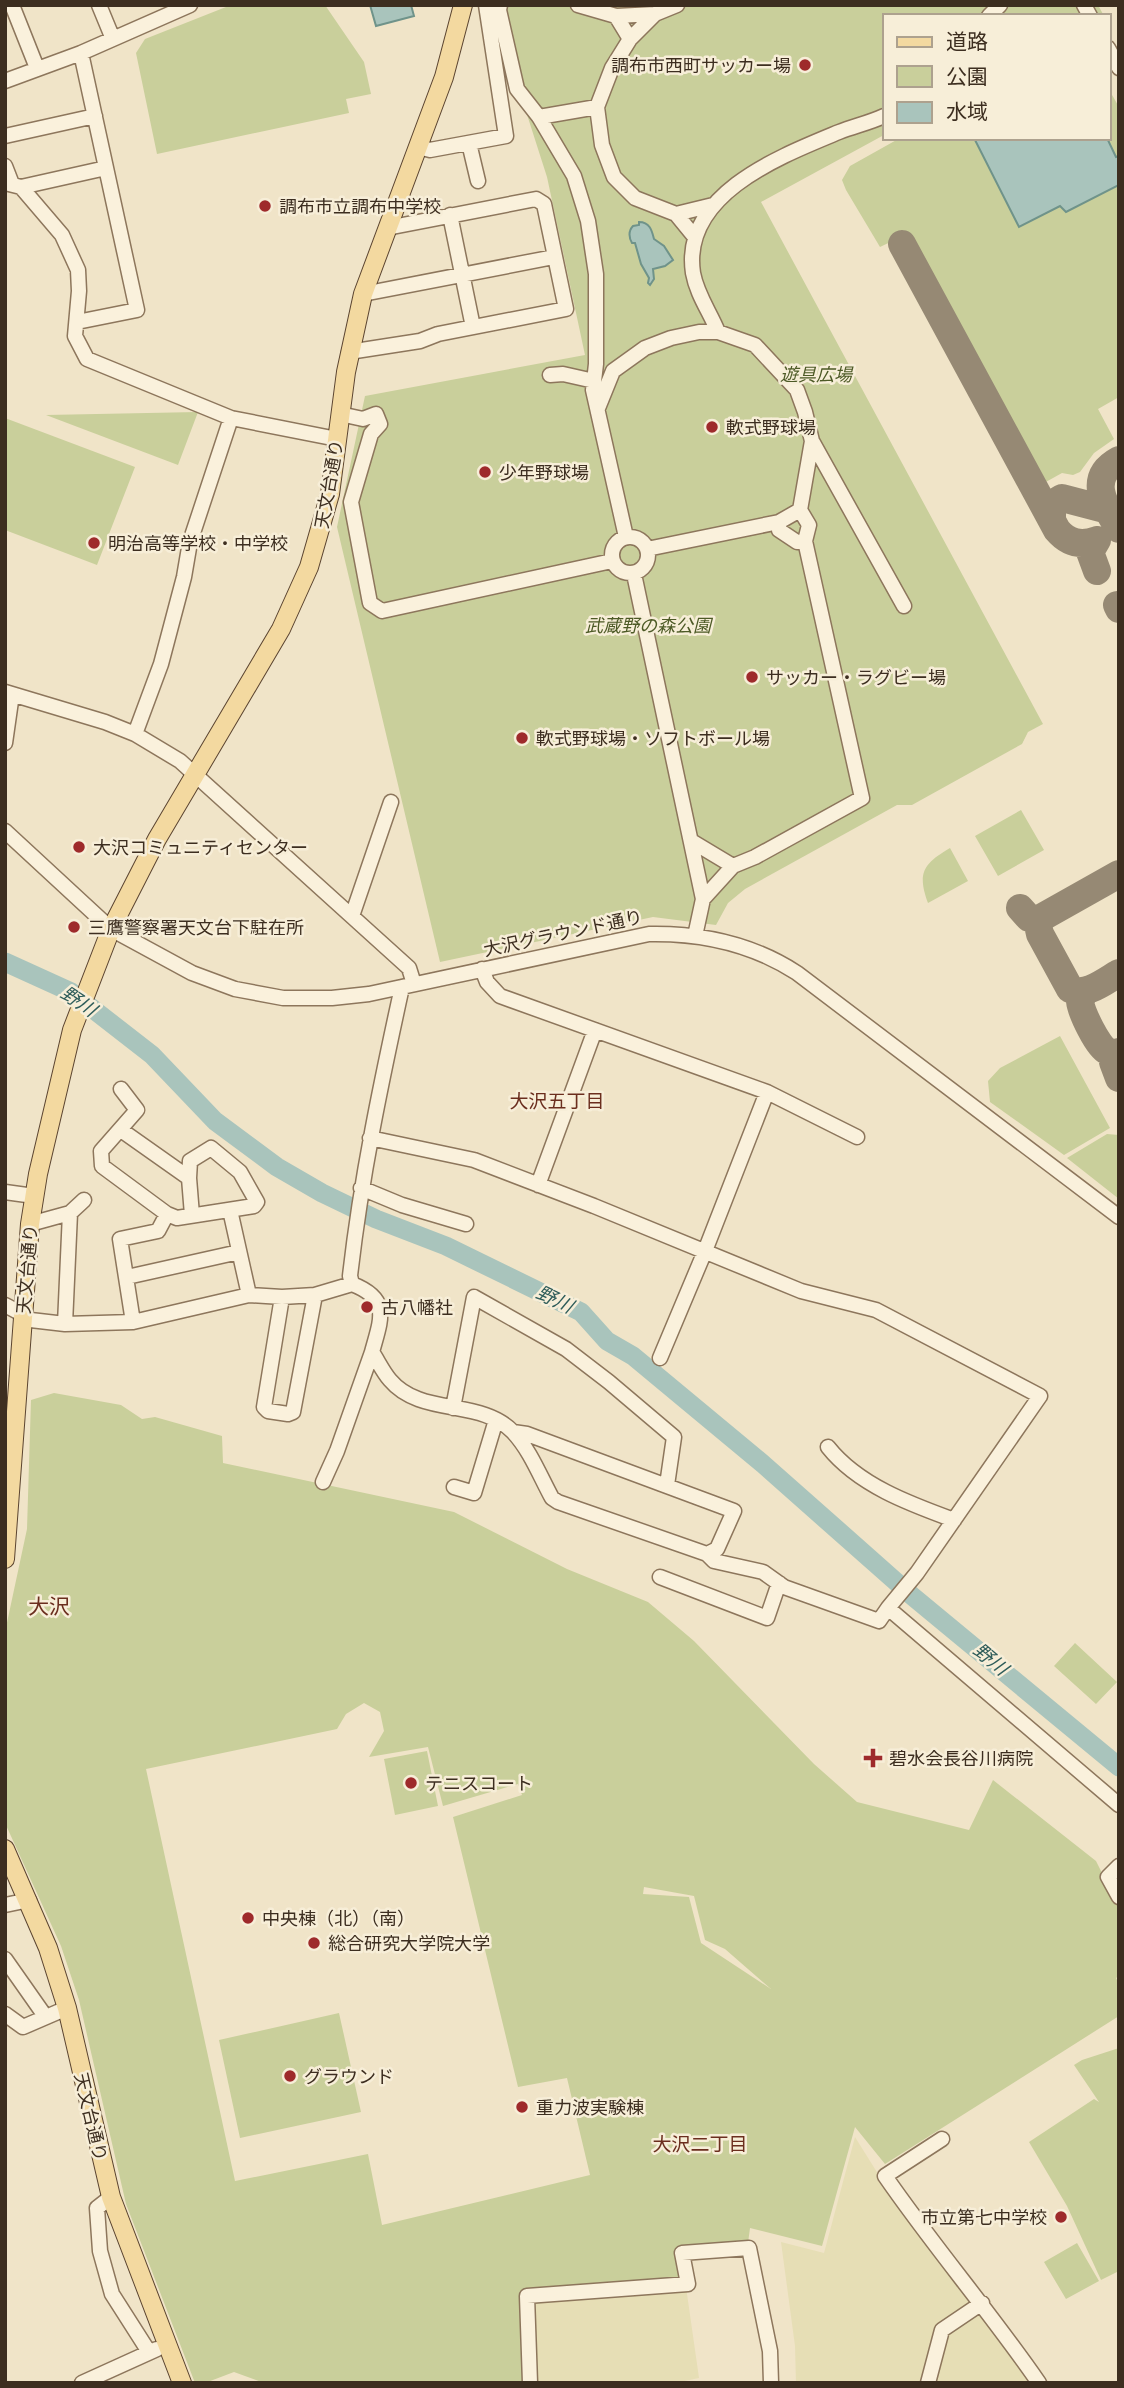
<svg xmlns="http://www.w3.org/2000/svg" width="1124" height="2388" viewBox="0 0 1124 2388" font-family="Merriweather,'Noto Sans JP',serif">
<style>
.farmland{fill:#e6deb5}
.green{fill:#c9cf9b;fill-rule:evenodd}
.water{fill:#a9c4bc;stroke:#6f938a;stroke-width:2}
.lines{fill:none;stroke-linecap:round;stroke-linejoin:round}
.river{stroke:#a9c4bc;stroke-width:19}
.taxiway{stroke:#968974;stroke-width:28}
.minor-casing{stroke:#8d765c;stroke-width:17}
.major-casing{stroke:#5b4430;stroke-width:20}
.minor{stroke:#faf1dc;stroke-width:14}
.major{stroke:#f3d9a0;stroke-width:18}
.poi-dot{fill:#9e2a2b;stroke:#f7eed8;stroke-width:2.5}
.labels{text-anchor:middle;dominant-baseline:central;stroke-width:5;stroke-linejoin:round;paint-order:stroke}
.poi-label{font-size:18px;fill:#3d2e20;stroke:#f7eed8;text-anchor:start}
.park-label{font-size:18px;font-style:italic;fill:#4d5a26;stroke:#f7eed8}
.street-label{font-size:18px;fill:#3d2e20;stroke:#f7eed8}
.water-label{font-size:19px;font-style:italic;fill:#2f5d5a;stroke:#f7eed8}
.neighbourhood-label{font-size:19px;fill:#6b2e1e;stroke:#f7eed8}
.quarter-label{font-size:21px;fill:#6b2e1e;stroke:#f7eed8}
</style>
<rect width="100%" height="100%" fill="#f0e4c8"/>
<path class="farmland" d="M 855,2137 L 895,2201 L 1034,2383 L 796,2383 L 795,2346 L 781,2242 L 824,2253 Z
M 686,2287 L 699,2378 L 675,2383 L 534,2383 L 532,2299 Z"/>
<path class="green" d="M 231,5 L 325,5 L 364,62 L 371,94 L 346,99 L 349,113 L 157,154 L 136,53 L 145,39 Z
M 501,5 L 1098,5 L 1104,16 L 884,16 L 884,135 L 761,202 L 1043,724 L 1028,732 L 1022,744 L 912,805 L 897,805 L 745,889 L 728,903 L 716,925 L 653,917 L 440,962 L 337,527 L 365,396 L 585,355 L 547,177 L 514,74 Z
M 1108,88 L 1119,107 L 1119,397 L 1098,409 L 1114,439 L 1094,453 L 1080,472 L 1073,475 L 1062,473 L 1044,483 L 907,234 L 880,247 L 846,190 L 842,180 L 850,166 L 900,138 L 1108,138 Z
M 198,412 L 178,465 L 46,415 Z
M 5,418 L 135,467 L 97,565 L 5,530 Z
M 1021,810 L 1044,850 L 998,876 L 975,836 Z
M 950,848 L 968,881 L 928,903 C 917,873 923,864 950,848 Z
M 1060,1036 L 1110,1128 L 1064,1155 L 990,1102 L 988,1081 L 1000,1068 Z
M 1107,1134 L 1119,1135 L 1119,1199 L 1067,1158 Z
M 54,1393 L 121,1405 L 142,1419 L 155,1417 L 222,1436 L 223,1463 L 454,1512 L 567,1569 L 648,1602 L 694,1641 L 814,1764 L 857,1802 L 969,1830 L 993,1780 L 1096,1861 L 1119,1907 L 1119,1976 L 1116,1978 L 1119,1984 L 1119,2016 L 885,2164 L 855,2127 L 822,2246 L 750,2228 L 748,2243 L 680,2247 L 686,2278 L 527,2293 L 527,2383 L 264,2383 L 234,2372 L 205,2383 L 195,2383 L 126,2204 L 79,2000 L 61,1946 L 5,1823 L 5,1632 L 27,1529 L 31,1400 ZM 364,1703 L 380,1712 L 384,1731 L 369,1757 L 428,1747 L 443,1806 L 518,1784 L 522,1795 L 453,1817 L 518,2087 L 567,2078 L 590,2175 L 382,2225 L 368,2154 L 235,2181 L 146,1769 L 337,1729 L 346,1714 ZM 644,1887 L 694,1896 L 705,1940 L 725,1949 L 771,1989 L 701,1943 L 689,1897 L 643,1894 Z
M 1075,1643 L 1117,1682 L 1096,1704 L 1054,1666 Z
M 427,1751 L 438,1806 L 395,1815 L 384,1759 Z
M 339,2013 L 361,2112 L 240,2138 L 219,2040 Z
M 1119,2048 L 1119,2271 L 1101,2280 L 1067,2206 L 1029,2142 L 1094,2099 L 1099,2102 L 1074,2065 L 1082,2060 Z
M 1077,2243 L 1099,2281 L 1066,2299 L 1044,2262 Z"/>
<path class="water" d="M 370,5 L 411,5 L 414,16 L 376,26 Z
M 974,138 L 1107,138 L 1116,157 L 1119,156 L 1119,185 L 1066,212 L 1060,206 L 1019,227 Z
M 639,222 C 650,222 652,231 654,239 L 664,246 L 673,260 L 665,266 L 653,269 L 654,279 L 650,285 L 648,283 L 649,278 L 641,264 L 635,243 L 632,243 C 629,238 628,231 633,226 L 639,225 Z"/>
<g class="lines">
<path class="river" d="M 5,962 L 71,992 L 152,1055 L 215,1121 L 277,1167 L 322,1193 L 376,1219 L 446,1246 L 581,1312 L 607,1341 L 633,1356 L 763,1464 L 911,1595 L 1119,1767"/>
<path class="taxiway" d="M 902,244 L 1057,530 C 1068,543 1081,546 1097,540
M 1119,460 C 1086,478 1105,506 1119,529
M 1052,519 L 1052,504 L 1062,498 L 1108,510
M 1097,540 L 1090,552 L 1097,571
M 1117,605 L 1119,609
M 1020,908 L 1029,918 L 1039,919 L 1119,874
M 1042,917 L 1038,925 L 1040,934 L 1070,989 C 1086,997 1105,981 1119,973
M 1085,991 L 1080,1001 C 1081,1012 1098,1047 1107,1051 C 1112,1054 1114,1053 1119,1052
M 1119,1052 L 1113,1062 L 1119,1078"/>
<g class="minor-casing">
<path id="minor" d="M 12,5 L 37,68
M 99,5 L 113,39
M 500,5 L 499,10 L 517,89 L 539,117 L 574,176 L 588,221 L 596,274 L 596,364 L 593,390 L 626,537
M 578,5 L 616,16 L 630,39 L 612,68 L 597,107 L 602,145 L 614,177 L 635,198 L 676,214 L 694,236
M 1084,5 L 1090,16
M 616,16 L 655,14
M 989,16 L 1000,5
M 630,39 L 655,14 L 677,5
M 1108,48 L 1119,68
M 5,81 L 81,53 L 190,5
M 539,117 L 597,107
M 5,136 L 95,116
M 469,143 L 478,181
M 418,147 L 430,150 L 506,136 L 486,5
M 5,166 L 12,184
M 5,183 L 21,187 L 62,235 L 78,270 L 79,291 L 75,336 L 87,359 L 231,418 L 337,439
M 21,187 L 106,168
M 676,214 L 713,205
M 450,215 L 473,327
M 363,294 L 554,257
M 77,322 L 137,310 L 81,53
M 349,352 L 420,341 L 438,334 L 566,309 L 544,204 L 536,199 L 387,228
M 550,375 L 563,374 L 594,381
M 598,408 L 613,371 L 645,348 L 671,338 L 699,332 L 718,332
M 340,414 L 363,419 L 376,414 L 380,424 L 371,434 L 351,502 L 370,603 L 382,611 L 612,561
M 812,441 L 904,606
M 779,522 L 779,530 L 797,542 L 805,541 L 809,525 L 800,510
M612 555a18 18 0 1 1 36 0a18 18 0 1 1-36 0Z
M 647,549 L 779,522 L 800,510 L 812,441 L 805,412 L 797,390 L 755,345 L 718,332 C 710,312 697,295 693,273 C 681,194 781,156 839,132 C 854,126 869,123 884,116
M 634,574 L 703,899 L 695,936
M 5,692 L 105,722 L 135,734 L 180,761 L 409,968 L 414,984
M 135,734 L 161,664 L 184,577 L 190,542 L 231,418
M 5,743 L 12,694
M 5,831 L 111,929 L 192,973 L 235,989 L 283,998 L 332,998 L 369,994 L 649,934 C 702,933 751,943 797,973 L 1119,1217
M 693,842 L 733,866 L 755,857 L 862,798 L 805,541
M 703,899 L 733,866
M 352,916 L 391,802
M 482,969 L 487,982 L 500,996 L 767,1092 L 857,1137
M 121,1089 L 137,1110 L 101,1151 L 102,1166 L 167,1214 L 177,1218 L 254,1206 L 257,1202 L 240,1172 L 211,1148 L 190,1161 L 189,1178
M 121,1130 L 189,1178 L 192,1215
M 370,1138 L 474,1160 L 594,1206 L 801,1291 L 876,1310 L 1040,1396 L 917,1573 L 888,1608
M 538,1185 L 595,1030
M 361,1188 L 402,1205 L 466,1224
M 5,1192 L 34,1196
M 230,1210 L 249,1295
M 30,1224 L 70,1213 L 84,1200
M 127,1277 L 239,1252
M 352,1284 L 350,1276 C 361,1178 381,1083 402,987
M 282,1297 L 264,1407 L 268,1411 L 288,1414 L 293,1412 L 315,1295
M 5,1305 L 22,1314
M 22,1319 L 65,1324 L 133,1322 L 249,1295 L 282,1297 L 315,1295 L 352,1284 C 391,1299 381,1319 372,1352 C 378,1361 383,1372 390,1380 C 421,1417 481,1398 513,1432 C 530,1450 540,1476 552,1498 L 558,1502 L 707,1554 L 714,1561 L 763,1572 L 784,1587 L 879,1621 L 888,1608 L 1119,1805
M 133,1322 L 120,1239 L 158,1231 L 167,1214
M 65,1324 L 70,1213
M 660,1358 L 705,1251 L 767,1092
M 453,1408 L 474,1297 L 566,1349 L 609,1382 L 674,1437 L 667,1485
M 513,1432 L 527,1434 L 734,1511 L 717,1549 L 707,1554
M 828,1447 C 858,1485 910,1504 954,1520
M 323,1482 L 337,1451 L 372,1352
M 454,1487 L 474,1493 L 496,1420
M 660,1577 L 767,1618 L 779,1583
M 1119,1866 L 1108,1877 L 1119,1897
M 5,1905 L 29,1900
M 5,1959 L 45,2016
M 5,2014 L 23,2027 L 67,2008
M 942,2139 L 885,2176 C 934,2247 990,2312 1039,2383
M 111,2197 L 97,2208 L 100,2251 L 112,2294 L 149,2352
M 82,2383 L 157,2349
M 530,2383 L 527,2296 L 688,2284 L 682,2253 L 749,2248 L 770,2351 L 771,2383
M 928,2383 L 942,2330 L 982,2303"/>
</g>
<g class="major-casing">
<path id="major" d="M 5,1559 L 30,1224 L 38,1174 L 72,1030 L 111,929 L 157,839 L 281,629 L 309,567 L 330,494 L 346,372 L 363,294 L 444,77 L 463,5
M 5,1849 L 48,1948 L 67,2008 L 111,2197 L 182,2383"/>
</g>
<use href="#minor" class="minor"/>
<use href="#major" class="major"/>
</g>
<g class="poi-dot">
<circle cx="805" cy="65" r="7"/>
<circle cx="265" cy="206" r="7"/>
<circle cx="712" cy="427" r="7"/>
<circle cx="485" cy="472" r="7"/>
<circle cx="94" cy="543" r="7"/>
<circle cx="752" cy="677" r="7"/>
<circle cx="522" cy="738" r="7"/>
<circle cx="79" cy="847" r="7"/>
<circle cx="74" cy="927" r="7"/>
<circle cx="367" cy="1307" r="7"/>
<path d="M869.5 1747.5h7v7h7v7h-7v7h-7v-7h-7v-7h7z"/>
<circle cx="411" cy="1783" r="7"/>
<circle cx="248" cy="1918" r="7"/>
<circle cx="314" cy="1943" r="7"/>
<circle cx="290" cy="2076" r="7"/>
<circle cx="522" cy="2107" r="7"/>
<circle cx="1061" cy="2217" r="7"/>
</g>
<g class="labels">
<g class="poi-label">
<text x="791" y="65" text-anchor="end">調布市西町サッカー場</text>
<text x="279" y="206">調布市立調布中学校</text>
<text x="726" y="427">軟式野球場</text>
<text x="499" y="472">少年野球場</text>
<text x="108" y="543">明治高等学校・中学校</text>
<text x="766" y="677">サッカー・ラグビー場</text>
<text x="536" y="738">軟式野球場・ソフトボール場</text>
<text x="93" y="847">大沢コミュニティセンター</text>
<text x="88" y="927">三鷹警察署天文台下駐在所</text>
<text x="381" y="1307">古八幡社</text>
<text x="889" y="1758">碧水会長谷川病院</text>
<text x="425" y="1783">テニスコート</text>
<text x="262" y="1918">中央棟（北）（南）</text>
<text x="328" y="1943">総合研究大学院大学</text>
<text x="304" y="2076">グラウンド</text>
<text x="536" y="2107">重力波実験棟</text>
<text x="1047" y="2217" text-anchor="end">市立第七中学校</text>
</g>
<g class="park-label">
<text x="816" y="374">遊具広場</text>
<text x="648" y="625">武蔵野の森公園</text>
</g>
<g class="street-label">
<text transform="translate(329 484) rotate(-80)">天文台通り</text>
<text transform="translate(563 933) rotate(-12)">大沢グラウンド通り</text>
<text transform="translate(27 1269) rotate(-85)">天文台通り</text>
<text transform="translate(91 2117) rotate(77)">天文台通り</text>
</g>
<g class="water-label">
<text transform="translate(79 1001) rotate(34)">野川</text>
<text transform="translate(555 1299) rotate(26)">野川</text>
<text transform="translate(991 1659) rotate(40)">野川</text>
</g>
<g class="neighbourhood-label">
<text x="557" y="1101">大沢五丁目</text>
<text x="700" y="2144">大沢二丁目</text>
</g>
<g class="quarter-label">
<text x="49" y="1606">大沢</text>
</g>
</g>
<rect width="1124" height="2388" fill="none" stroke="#3d2e20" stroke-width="14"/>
<rect x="883" y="14" width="228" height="126" fill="#f7eed8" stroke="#ada18e" stroke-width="2"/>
<rect x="897" y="37" width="35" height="10" fill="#f3d9a0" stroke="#ada18e" stroke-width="2"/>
<text x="946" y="49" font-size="21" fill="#3d2e20">道路</text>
<rect x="897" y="66" width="35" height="21" fill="#c9cf9b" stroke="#ada18e" stroke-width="2"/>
<text x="946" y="84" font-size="21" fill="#3d2e20">公園</text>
<rect x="897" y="102" width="35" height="21" fill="#a9c4bc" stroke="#ada18e" stroke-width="2"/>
<text x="946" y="119" font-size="21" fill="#3d2e20">水域</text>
</svg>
